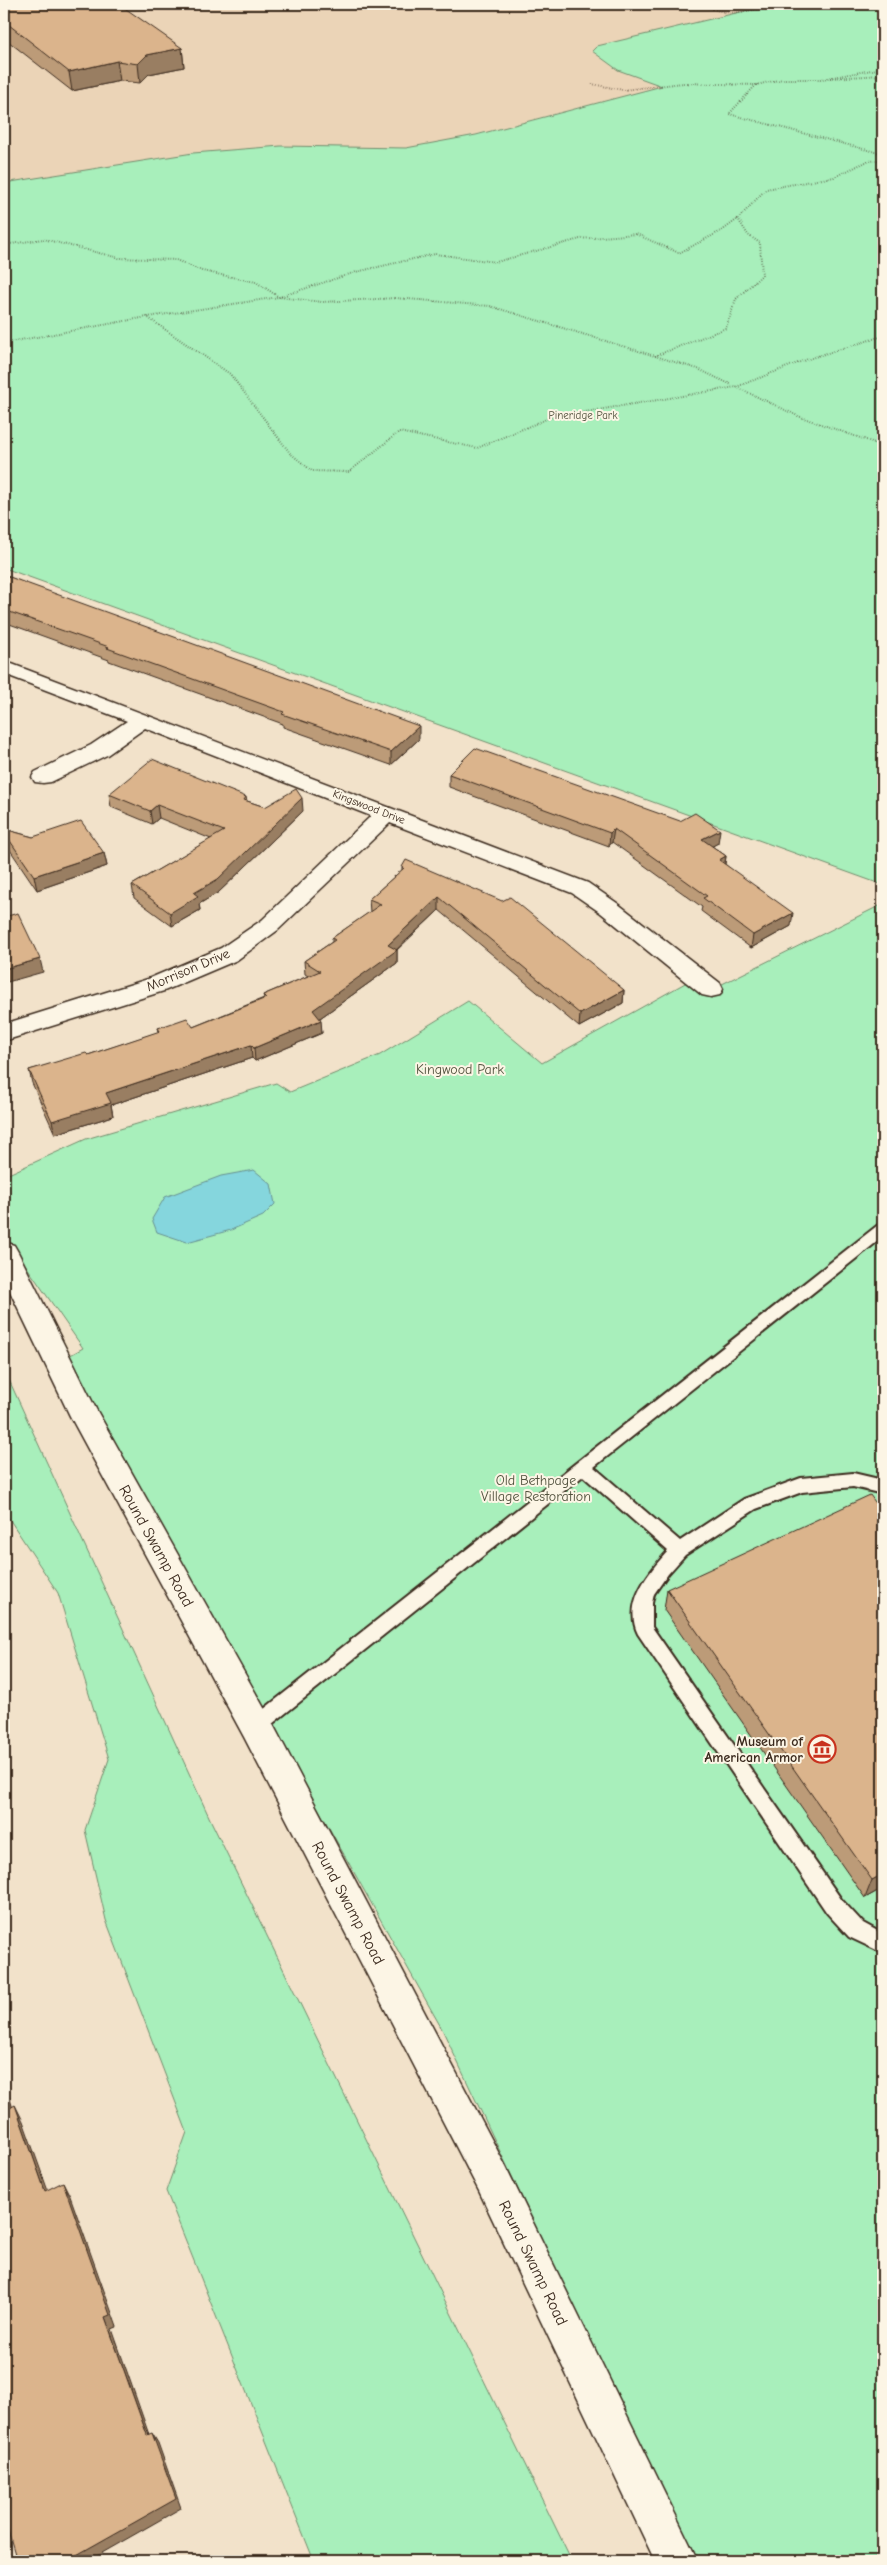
<svg xmlns="http://www.w3.org/2000/svg" width="887" height="2565" viewBox="0 0 887 2565" font-family="'Comic Neue',sans-serif">
<style>
.built{fill:#ebd4b7}
.green{fill:#a8efbb;stroke:#728c6c}
.water{fill:#85d6dd;stroke:#679191}
.lines{fill:none;stroke-linecap:round;stroke-linejoin:round}
.service-casing{stroke:#3b2a1e;stroke-width:4}
.minor-casing{stroke:#3b2a1e;stroke-width:3}
.secondary-casing{stroke:#3b2a1e;stroke-width:3}
.path{stroke:#3b2a1e;stroke-width:2;stroke-dasharray:0.5 2;stroke-linecap:butt}
.service{fill:#fcf5e5;fill-rule:evenodd}
.minor{fill:#fcf5e5;fill-rule:evenodd}
.secondary{fill:#fcf5e5;fill-rule:evenodd}
.wall{fill:#bc9b78;stroke:#3b2a1e}
.shaded-wall{fill:#997e62;stroke:#3b2a1e}
.building{fill:#dbb48c;stroke:#3b2a1e}
.labels{text-anchor:middle;dominant-baseline:central;stroke-width:4;stroke-linejoin:round;paint-order:stroke}
.far-park-label{font-size:11px;fill:#51513d;stroke:#fcf5e5}
.far-street-label{font-size:11px;fill:#3b2a1e;stroke:#fcf5e5}
.street-label{font-size:14px;fill:#3b2a1e;stroke:#fcf5e5}
.park-label{font-size:14px;fill:#51513d;stroke:#fcf5e5}
.poi-label{font-size:14px;font-weight:bold;fill:#3b2a1e;stroke:#fcf5e5;text-anchor:end}
.near-street-label{font-size:16px;fill:#3b2a1e;stroke:#fcf5e5}
</style>
<rect width="100%" height="100%" fill="#f2e2ca"/>
<filter id="ink" filterUnits="userSpaceOnUse"><feTurbulence type="fractalNoise" baseFrequency=".02" numOctaves="2"/><feDisplacementMap in="SourceGraphic" scale="10" xChannelSelector="R" yChannelSelector="G"/><feConvolveMatrix kernelMatrix="1 2 1 2 8 2 1 2 1" color-interpolation-filters="sRGB"/></filter>
<g filter="url(#ink)">
<path class="built" d="M 4,4 L 792,4 L 667,85 L 401,154 L 4,184 Z"/>
<path class="green" d="M 774,4 L 883,4 L 883,885 L 4,568 L 4,183 L 193,153 L 281,146 L 406,148 L 476,135 L 662,86 L 618,70 L 592,51 L 597,46 Z
M 883,904 L 883,2561 L 694,2561 L 442,2029 L 65,1358 L 83,1348 L 4,1234 L 4,1176 L 86,1139 L 276,1083 L 290,1092 L 380,1055 L 468,1001 L 542,1063 L 696,977 L 712,989 Z
M 4,1369 L 210,1819 L 572,2561 L 314,2561 L 166,2191 L 187,2132 L 106,1920 L 85,1830 L 109,1759 L 58,1593 L 4,1511 Z"/>
<path class="water" d="M 254,1170 L 271,1184 L 275,1204 L 263,1216 L 231,1230 L 187,1242 L 157,1232 L 152,1219 L 165,1197 L 221,1176 Z"/>
<g class="lines">
<g class="service-casing">
<path id="service" d="M 883,1224 L 883,1237 L 594,1467 L 680,1541 L 744,1499 L 801,1478 L 853,1473 L 883,1480 L 883,1494 L 853,1487 L 802,1492 L 756,1509 L 685,1555 L 668,1574 L 654,1594 L 652,1603 L 652,1627 L 841,1899 L 863,1923 L 883,1934 L 883,1953 L 849,1937 L 827,1913 L 638,1634 C 623,1603 648,1573 668,1551 L 583,1476 L 262,1732 L 256,1734 L 250,1732 L 247,1726 L 250,1720 L 878,1225 Z"/>
</g>
<g class="minor-casing">
<path id="minor" d="M 4,661 L 588,883 L 617,903 L 720,983 L 723,989 L 720,995 L 711,997 L 702,995 L 601,913 L 572,893 L 390,823 L 278,930 L 237,960 L 164,991 L 4,1041 L 4,1024 L 148,979 L 221,948 L 262,920 L 371,816 L 145,728 L 107,755 L 51,782 L 43,783 L 35,782 L 32,777 L 35,772 L 91,745 L 127,721 L 4,674 Z"/>
</g>
<g class="secondary-casing">
<path id="secondary" d="M 4,1242 L 14,1245 L 18,1252 L 96,1409 L 268,1715 L 505,2165 L 698,2561 L 655,2561 L 479,2191 L 244,1737 L 70,1416 L 4,1279 Z"/>
</g>
<path class="path" d="M 701,4 C 733,19 739,10 771,8 C 784,8 793,9 806,4
M 830,78 L 883,75
M 592,84 L 623,90 L 683,83 L 756,85 L 783,79 L 822,79 L 883,68
M 756,85 L 729,114 L 883,154
M 4,245 L 43,239 L 119,258 L 176,260 L 202,271 L 256,282 L 279,297 L 322,302 L 396,298 L 490,306 L 698,369 L 798,416 L 883,446
M 148,317 L 279,297 L 356,272 L 435,254 L 496,262 L 580,239 L 636,234 L 679,253 L 723,230 L 738,219
M 4,343 L 147,317 L 230,374 L 290,453 L 312,471 L 349,472 L 399,432 L 477,448 L 549,418 L 736,387 L 808,359 L 883,336
M 655,356 L 726,328 L 736,299 L 762,275 L 760,243 L 748,235 L 738,219 L 766,189 L 834,177 L 868,161 L 883,160"/>
<use href="#service" class="service"/>
<use href="#minor" class="minor"/>
<use href="#secondary" class="secondary"/>
</g>
<path class="wall" d="M 4,4 L 182,48 L 184,67 L 149,74 L 140,83 L 120,81 L 72,91 L 4,38 Z
M 4,575 L 419,739 L 391,765 L 283,727 L 283,724 L 109,661 L 109,660 L 4,622 Z
M 449,774 L 718,843 L 712,846 L 726,856 L 725,864 L 791,926 L 751,948 L 701,911 L 702,907 L 612,842 L 609,846 L 449,787 Z
M 109,794 L 246,797 L 247,801 L 265,807 L 303,811 L 219,892 L 199,904 L 200,910 L 172,926 L 134,898 L 132,885 L 211,839 L 159,818 L 152,824 L 111,807 Z
M 4,829 L 33,837 L 104,853 L 107,866 L 37,890 L 4,841 Z
M 402,867 L 624,990 L 623,1003 L 579,1027 L 439,910 L 397,950 L 397,963 L 320,1018 L 322,1033 L 255,1061 L 252,1058 L 111,1105 L 113,1116 L 55,1134 L 32,1083 L 29,1070 L 88,1055 L 159,1032 L 158,1028 L 193,1027 L 264,998 L 263,995 L 308,976 L 305,974 L 304,961 L 332,942 L 332,938 L 370,912 L 369,899 L 402,870 Z
M 667,1589 L 883,1888 L 865,1898 L 664,1610 Z"/>
<path class="shaded-wall" d="M 182,48 L 184,67 L 149,74 L 140,83 L 138,64 L 147,55 Z
M 117,61 L 120,81 L 72,91 L 69,72 Z
M 419,726 L 419,739 L 391,765 L 391,752 Z
M 302,798 L 303,811 L 219,892 L 199,904 L 200,910 L 172,926 L 170,913 Z
M 157,805 L 159,818 L 152,824 L 150,811 Z
M 614,829 L 612,842 L 609,846 L 610,833 Z
M 720,830 L 718,843 L 700,853 L 702,839 Z
M 104,853 L 107,866 L 37,890 L 34,876 Z
M 726,856 L 724,869 L 719,860 Z
M 439,897 L 439,910 L 394,952 L 397,950 L 397,963 L 313,1023 L 313,1010 L 388,945 Z
M 793,913 L 791,926 L 751,948 L 753,935 Z
M 40,959 L 43,972 L 4,983 L 4,969 Z
M 624,990 L 623,1003 L 579,1027 L 580,1014 Z
M 321,1020 L 322,1033 L 255,1061 L 254,1048 Z
M 251,1045 L 252,1058 L 111,1105 L 113,1116 L 55,1134 L 52,1121 L 106,1093 Z
M 883,1874 L 883,1888 L 865,1898 L 872,1880 Z
M 4,2082 L 18,2123 L 10,2108 L 4,2090 Z
M 15,2105 L 23,2121 L 53,2205 L 45,2191 Z
M 63,2182 L 70,2196 L 117,2327 L 112,2329 L 153,2446 L 147,2435 L 105,2317 Z
M 152,2433 L 158,2443 L 181,2508 L 88,2561 L 66,2561 Z"/>
<path class="building" d="M 4,4 L 119,4 L 182,48 L 147,55 L 138,64 L 117,61 L 69,72 L 4,21 Z
M 4,575 L 419,726 L 391,752 L 282,714 L 284,712 L 107,648 L 109,647 L 4,610 Z
M 475,748 L 680,821 L 695,813 L 720,830 L 702,839 L 726,856 L 719,860 L 793,913 L 753,935 L 703,898 L 707,896 L 614,829 L 610,833 L 449,774 Z
M 152,759 L 246,797 L 244,800 L 265,807 L 296,789 L 302,798 L 218,879 L 194,893 L 198,896 L 170,913 L 132,885 L 224,831 L 157,805 L 150,811 L 109,794 Z
M 81,821 L 104,853 L 34,876 L 4,832 L 4,829 L 33,837 Z
M 406,860 L 502,901 L 510,897 L 624,990 L 580,1014 L 439,897 L 388,945 L 397,950 L 313,1010 L 321,1020 L 254,1048 L 251,1045 L 106,1093 L 111,1103 L 52,1121 L 29,1070 L 86,1053 L 88,1055 L 160,1031 L 158,1028 L 187,1018 L 193,1027 L 266,998 L 263,995 L 320,971 L 304,961 L 335,940 L 332,938 L 381,904 L 369,899 L 404,868 L 402,867 Z
M 18,913 L 40,959 L 4,969 L 4,917 Z
M 870,1495 L 883,1513 L 883,1874 L 872,1880 L 667,1589 Z
M 4,2090 L 10,2108 L 15,2105 L 45,2191 L 63,2182 L 110,2315 L 105,2317 L 147,2435 L 152,2433 L 176,2499 L 66,2561 L 17,2561 L 4,2517 Z
M 199,2555 L 201,2561 L 188,2561 Z"/>
</g>
<defs>
<g id="museum-ring" transform="scale(1.4375)"><circle r="9.5" fill="#fcf5e5" stroke="#c8321e" stroke-width="1.5"/><path d="M0-6L6-3V-2H-6V-3ZM-5-1h2V3h-2ZM-1-1h2V3h-2ZM3-1h2V3H3ZM-6 4H6V6H-6Z" fill="#c8321e"/></g>
</defs>
<g fill-rule="evenodd">
<use href="#museum-ring" x="822" y="1749"/>
</g>
<g class="labels">
<g class="far-park-label">
<text x="583" y="415">Pineridge Park</text>
</g>
<g class="far-street-label">
<text transform="translate(369 807) rotate(21)">Kingswood Drive</text>
</g>
<g class="street-label">
<text transform="translate(188 970) rotate(-23)">Morrison Drive</text>
</g>
<g class="park-label">
<text x="460" y="1069">Kingwood Park</text>
<text x="536" y="1480">Old Bethpage<tspan x="536" dy="16">Village Restoration</tspan></text>
</g>
<g class="poi-label">
<text x="803" y="1741">Museum of<tspan x="803" dy="16">American Armor</tspan></text>
</g>
<g class="near-street-label">
<text transform="translate(156 1546) rotate(61)">Round Swamp Road</text>
<text transform="translate(348 1903) rotate(62)">Round Swamp Road</text>
<text transform="translate(533 2263) rotate(64)">Round Swamp Road</text>
</g>
</g>
<rect width="887" height="2565" fill="none" stroke="#fcf5e5" stroke-width="20"/>
<rect x="10" y="10" width="867" height="2545" fill="none" stroke="#3b2a1e" stroke-width="2" filter="url(#ink)"/>
</svg>
